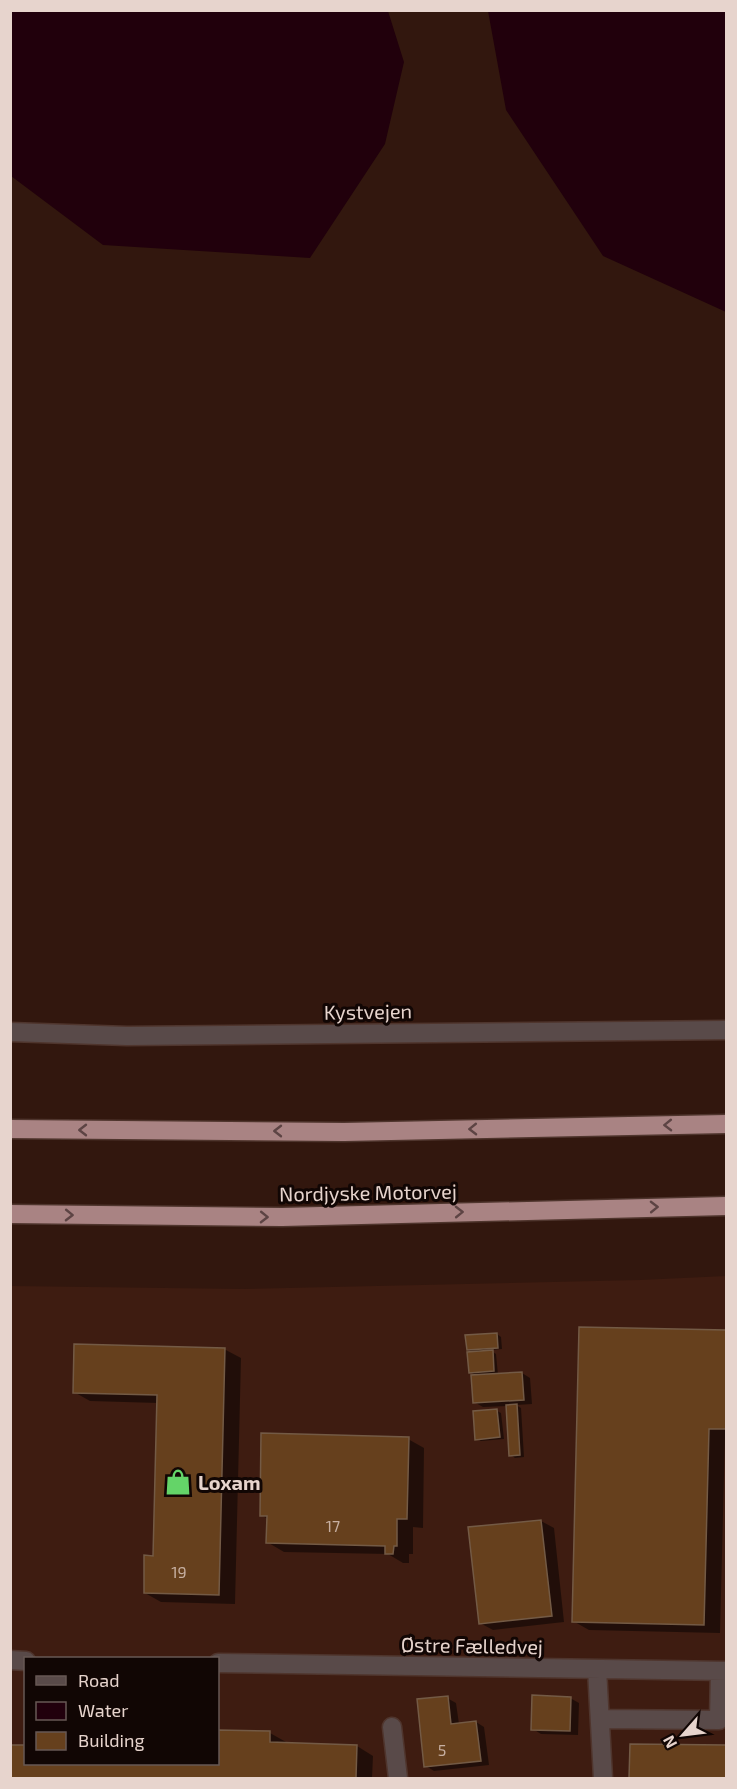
<svg xmlns="http://www.w3.org/2000/svg" width="737" height="1789" viewBox="0 0 737 1789" font-family="'Exo 2',sans-serif">
<style>
.built{fill:#3e1c11;fill-rule:evenodd}
.water{fill:#21000c}
.shadow{fill:#0007}
.building{fill:#66401d;stroke:#735a45;stroke-width:1.5}
.lines{fill:none;stroke-linecap:round;stroke-linejoin:round}
.minor-casing{stroke:#4f352d;stroke-width:21}
.highway-casing{stroke:#4f352d;stroke-width:21}
.minor{stroke:#594a49;stroke-width:18}
.highway{stroke:#a98383;stroke-width:18}
.oneway{stroke:#5d4444}
.labels{text-anchor:middle;dominant-baseline:central;stroke-width:6;stroke-linejoin:round;paint-order:stroke}
.number-label{font-size:16px;fill:#c7afa1}
.street-label{font-size:20px;fill:#e7d4cd;stroke:#110604}
.poi-label{font-size:20px;font-weight:bold;fill:#e7d4cd;stroke:#110604;text-anchor:start}
</style>
<rect width="100%" height="100%" fill="#32170e"/>
<path class="built" d="M 726,1276 L 726,1778 L 11,1778 L 11,1286 L 243,1289 L 640,1280 ZM 26,1658 L 218,1658 L 218,1764 L 26,1764 Z"/>
<path class="water" d="M 11,10 L 388,11 L 404,62 L 385,144 L 310,258 L 103,245 L 11,176 Z
M 488,11 L 726,11 L 726,312 L 603,256 L 506,110 Z"/>
<path class="shadow" d="M 580,1328 L 726,1332 L 726,1437 L 725,1437 L 720,1633 L 589,1630 L 573,1621 Z
M 497,1334 L 501,1337 L 502,1349 L 490,1350 L 496,1354 L 498,1375 L 522,1373 L 530,1378 L 532,1404 L 516,1405 L 521,1408 L 524,1457 L 515,1458 L 511,1455 L 508,1406 L 483,1407 L 474,1402 L 477,1376 L 470,1372 L 474,1353 L 468,1349 Z
M 224,1349 L 241,1358 L 235,1604 L 161,1602 L 145,1593 L 154,1557 L 158,1403 L 90,1401 L 74,1392 Z
M 497,1411 L 501,1413 L 504,1439 L 481,1441 L 477,1439 Z
M 408,1439 L 424,1448 L 423,1528 L 413,1527 L 413,1554 L 409,1554 L 409,1563 L 403,1563 L 388,1554 L 284,1552 L 267,1542 L 268,1519 L 261,1515 Z
M 541,1521 L 554,1528 L 564,1622 L 493,1630 L 480,1623 Z
M 447,1698 L 456,1703 L 459,1724 L 476,1722 L 484,1727 L 489,1765 L 434,1771 L 426,1766 Z
M 570,1698 L 579,1703 L 578,1735 L 541,1734 L 533,1729 Z
M 218,1731 L 270,1733 L 286,1742 L 286,1744 L 357,1746 L 373,1756 L 372,1778 L 10,1778 L 10,1747 L 26,1764 L 218,1764 Z
M 631,1745 L 726,1746 L 726,1778 L 631,1778 Z"/>
<path class="building" d="M 579,1327 L 726,1330 L 726,1429 L 709,1429 L 704,1625 L 572,1622 Z
M 497,1333 L 498,1348 L 467,1350 L 465,1335 Z
M 74,1344 L 225,1348 L 219,1595 L 144,1593 L 144,1555 L 153,1556 L 157,1395 L 73,1393 Z
M 493,1350 L 494,1371 L 469,1373 L 467,1352 Z
M 522,1372 L 524,1400 L 473,1403 L 471,1375 Z
M 517,1404 L 520,1455 L 509,1456 L 506,1405 Z
M 497,1409 L 500,1437 L 475,1440 L 473,1411 Z
M 261,1433 L 409,1437 L 407,1519 L 397,1519 L 397,1546 L 394,1546 L 393,1554 L 385,1554 L 385,1546 L 266,1543 L 267,1516 L 260,1516 Z
M 541,1520 L 552,1616 L 479,1624 L 468,1527 Z
M 532,1695 L 571,1697 L 570,1731 L 531,1730 Z
M 448,1696 L 451,1724 L 476,1721 L 481,1761 L 424,1767 L 417,1699 Z
M 218,1730 L 270,1731 L 270,1742 L 357,1745 L 356,1778 L 10,1778 L 10,1745 L 26,1745 L 26,1764 L 218,1764 Z
M 630,1744 L 726,1745 L 726,1778 L 629,1778 Z"/>
<g class="lines">
<g class="minor-casing">
<path id="minor" d="M 10,1032 L 127,1036 L 726,1030
M 10,1660 L 26,1661
M 218,1663 L 726,1671
M 597,1669 L 603,1778
M 600,1719 L 719,1720 L 720,1671
M 392,1727 L 398,1778"/>
</g>
<g class="highway-casing">
<path id="highway" d="M 10,1129 L 344,1132 L 726,1124
M 10,1214 L 282,1217 L 726,1206"/>
</g>
<use href="#minor" class="minor"/>
<use href="#highway" class="highway"/>
</g>
<defs><path id="oneway-chevron" d="M-2-3.5L2.5 0L-2 3.5" fill="none" stroke-width="1.6" stroke-linecap="round" stroke-linejoin="round" transform="scale(1.5)"/></defs>
<g class="oneway">
<use href="#oneway-chevron" transform="translate(668 1125) rotate(179)"/>
<use href="#oneway-chevron" transform="translate(473 1129) rotate(179)"/>
<use href="#oneway-chevron" transform="translate(83 1130) rotate(-180)"/>
<use href="#oneway-chevron" transform="translate(278 1131) rotate(-180)"/>
<use href="#oneway-chevron" transform="translate(654 1207) rotate(-1)"/>
<use href="#oneway-chevron" transform="translate(459 1212) rotate(-1)"/>
<use href="#oneway-chevron" transform="translate(69 1215) rotate(1)"/>
<use href="#oneway-chevron" transform="translate(264 1217) rotate(1)"/>
</g>
<defs>
<g id="shop-bare" transform="scale(2.07)"><path d="M-5-2.5h2.3a2.7 3.5 0 0 1 5.4 0H5L5.5 6h-11ZM-1.5-2.5h3a1.5 2.3 0 0 0-3 0Z" fill="#64d468" stroke="#110604" stroke-width="2.5" paint-order="stroke"/></g>
</defs>
<g fill-rule="evenodd">
<use href="#shop-bare" x="178" y="1482"/>
</g>
<g class="labels">
<g class="number-label">
<text x="333" y="1525">17</text>
<text x="179" y="1571">19</text>
<text x="442" y="1749">5</text>
</g>
<g class="street-label">
<text transform="translate(368 1011) rotate(-1)">Kystvejen</text>
<text transform="translate(368 1192) rotate(-1)">Nordjyske Motorvej</text>
<text transform="translate(472 1645) rotate(1)">Østre Fælledvej</text>
</g>
<g class="poi-label">
<text x="198" y="1482">Loxam</text>
</g>
</g>
<rect width="737" height="1789" fill="none" stroke="#e7d4cd" stroke-width="24"/>
<rect x="24" y="1657" width="195" height="108" fill="#110604" stroke="#675854" stroke-width="1.5"/>
<rect x="36" y="1676" width="30" height="9" fill="#594a49" stroke="#675854" stroke-width="1.5"/>
<text x="78" y="1687" font-size="18" fill="#e7d4cd">Road</text>
<rect x="36" y="1702" width="30" height="18" fill="#21000c" stroke="#675854" stroke-width="1.5"/>
<text x="78" y="1717" font-size="18" fill="#e7d4cd">Water</text>
<rect x="36" y="1732" width="30" height="18" fill="#66401d" stroke="#675854" stroke-width="1.5"/>
<text x="78" y="1747" font-size="18" fill="#e7d4cd">Building</text>
<g transform="translate(683 1735) rotate(242)" stroke="#110604" stroke-width="4.5" paint-order="stroke">
<path d="M0-4.5L10 22L0 15L-10 22Z" fill="#e7d4cd"/>
<text y="-9" font-size="16" font-weight="bold" text-anchor="middle" fill="#e7d4cd">N</text>
</g>
</svg>
